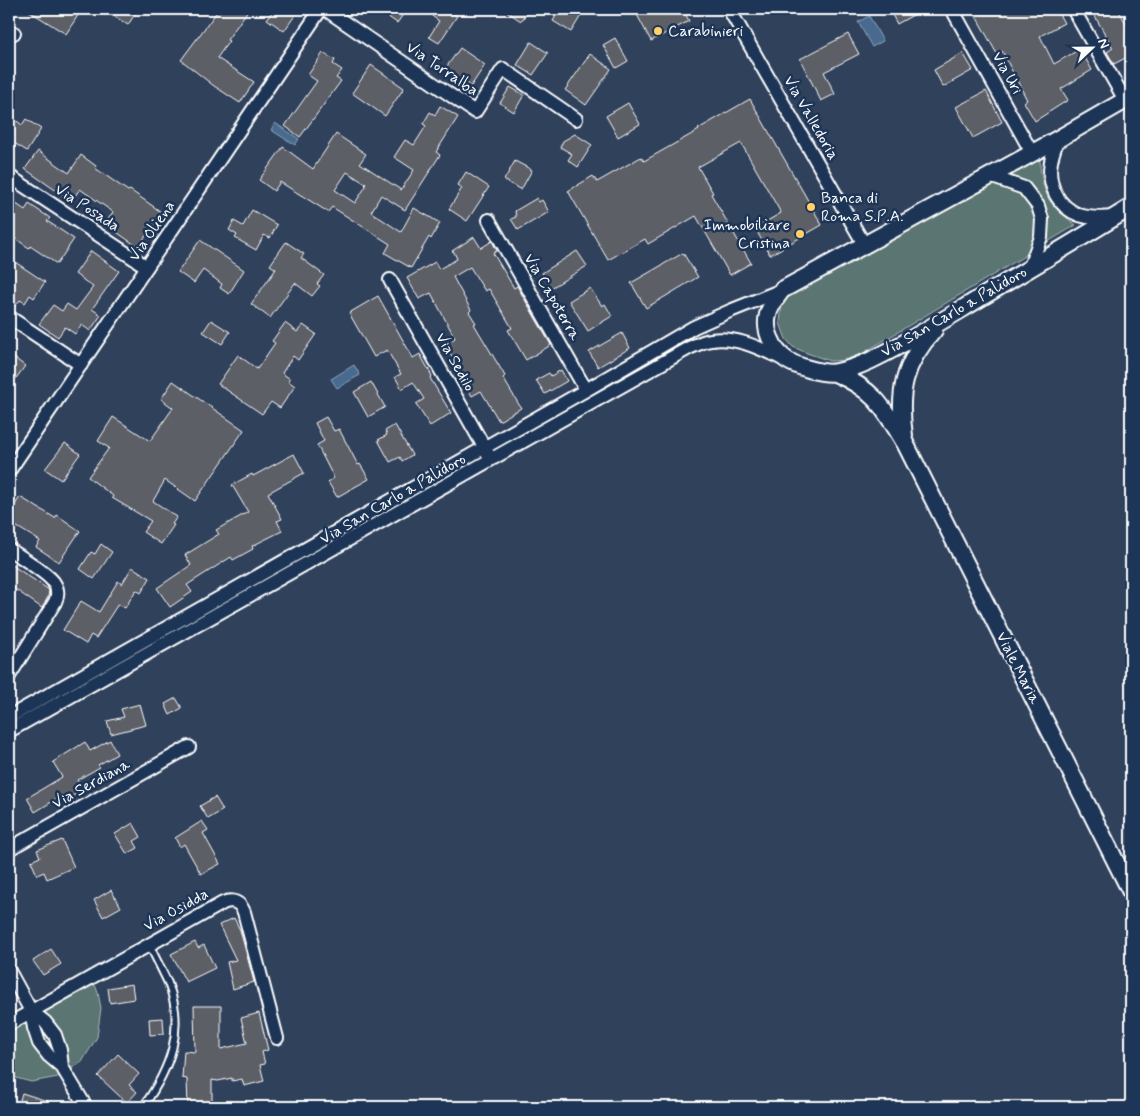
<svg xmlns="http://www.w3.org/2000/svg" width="1140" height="1116" viewBox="0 0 1140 1116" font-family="Mynerve,sans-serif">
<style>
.green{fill:#5a7572;stroke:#acbab8}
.water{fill:#466b8e;stroke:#90a6bb}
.building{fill:#5c5e66;stroke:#fff;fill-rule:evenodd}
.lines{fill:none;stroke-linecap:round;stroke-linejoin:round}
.service-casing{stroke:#fff;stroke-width:10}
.minor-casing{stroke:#fff;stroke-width:16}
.tertiary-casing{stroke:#fff;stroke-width:20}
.service{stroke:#1d3557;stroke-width:6}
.minor{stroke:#1d3557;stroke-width:12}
.tertiary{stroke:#1d3557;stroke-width:16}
.poi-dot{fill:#ffd166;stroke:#1d3557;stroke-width:2}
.labels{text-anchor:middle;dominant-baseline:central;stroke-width:5;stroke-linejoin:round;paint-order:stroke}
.poi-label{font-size:16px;fill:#fff;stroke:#1d3557;text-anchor:start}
.street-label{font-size:16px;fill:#fff;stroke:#1d3557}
</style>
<rect width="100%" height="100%" fill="#30415c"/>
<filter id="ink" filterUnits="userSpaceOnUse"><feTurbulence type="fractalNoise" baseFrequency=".02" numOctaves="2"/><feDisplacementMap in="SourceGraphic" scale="10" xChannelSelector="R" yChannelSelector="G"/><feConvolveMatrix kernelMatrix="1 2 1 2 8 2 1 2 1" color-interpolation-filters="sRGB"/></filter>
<g filter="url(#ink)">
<path class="green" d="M 1040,156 C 1040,171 1042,188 1050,201 C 1057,211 1067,218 1076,225 L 863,353 L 846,360 L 830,361 L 807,353 L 793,347 L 786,339 L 780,323 L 782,303 L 790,296 Z
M 94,982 L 98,993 L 101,1008 L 97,1037 L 82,1062 L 58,1077 L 31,1082 L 9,1076 L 9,1031 Z"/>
<path class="water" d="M 869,16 L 883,41 L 872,47 L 858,22 Z
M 275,123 L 299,139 L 295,145 L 271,130 Z
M 354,365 L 360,375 L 337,388 L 331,379 Z"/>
<path class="building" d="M 26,9 L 82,9 L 66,34 Z
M 103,9 L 138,9 L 128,25 Z
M 219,9 L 249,9 L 227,40 L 229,41 L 217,58 L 254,82 L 240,103 L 214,86 L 181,60 Z
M 274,9 L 288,9 L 296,14 L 284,31 L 267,19 Z
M 377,9 L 407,9 L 397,23 Z
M 437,9 L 446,9 L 457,16 L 439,43 L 429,37 L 439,21 L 432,16 Z
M 503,9 L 530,9 L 521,21 Z
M 560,9 L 585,9 L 571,32 L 553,21 Z
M 634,9 L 683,9 L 689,21 L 651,41 Z
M 889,9 L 924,9 L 897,24 Z
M 972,9 L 1056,9 L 1064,23 L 1040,36 L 1054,64 L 1080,49 L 1092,70 L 1061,89 L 1068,100 L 1035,121 L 1024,102 L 1027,100 L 1002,51 L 997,54 Z
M 1100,9 L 1118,9 L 1131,33 L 1131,55 L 1114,64 L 1107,52 L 1113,48 L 1093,13 Z
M 848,34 L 859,54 L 824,72 L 835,94 L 821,101 L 800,59 Z
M 615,38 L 628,61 L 616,68 L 603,45 Z
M 531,42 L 548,53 L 533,75 L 517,65 Z
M 460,48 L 485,65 L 471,86 L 445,69 Z
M 323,53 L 335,60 L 333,64 L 342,70 L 336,78 L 341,81 L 300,137 L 285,126 L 317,81 L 308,75 Z
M 963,53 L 973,70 L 943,87 L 934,70 Z
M 590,54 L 611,69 L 586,105 L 565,90 Z
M 371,65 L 404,88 L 385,116 L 352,93 Z
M 510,87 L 524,95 L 514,112 L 500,103 Z
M 986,91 L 1002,122 L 973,138 L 956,107 Z
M 750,99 L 822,225 L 770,255 L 755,228 L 781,213 L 741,143 L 698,167 L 713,193 L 711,194 L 751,263 L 730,275 L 696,216 L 648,244 L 645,239 L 608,260 L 568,191 L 593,176 L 597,182 L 641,157 L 644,161 L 699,130 L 698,129 Z
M 628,103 L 640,124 L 618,137 L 606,116 Z
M 440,106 L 458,117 L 436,152 L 440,155 L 405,210 L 381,195 L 371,212 L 401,232 L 414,208 L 440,223 L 431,239 L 429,237 L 411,268 L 385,253 L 390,244 L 332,207 L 328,212 L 280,182 L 274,191 L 259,180 L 283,147 L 313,169 L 336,134 L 366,154 L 360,163 L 401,190 L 414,170 L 394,157 L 405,140 L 414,145 L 426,126 L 423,124 L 430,112 L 435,115 ZM 347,172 L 366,184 L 365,185 L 366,186 L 355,203 L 335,190 Z
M 9,115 L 22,125 L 26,119 L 41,129 L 27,151 L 9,140 Z
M 575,134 L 592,145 L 578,167 L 568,160 L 572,154 L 560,147 L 563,141 Z
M 38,151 L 69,173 L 81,155 L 96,166 L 95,168 L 128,191 L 130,190 L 164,214 L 154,227 L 153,226 L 138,247 L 105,224 L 113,212 L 80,189 L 71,201 L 25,169 Z
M 515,161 L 532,170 L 521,190 L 504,180 Z
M 466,172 L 489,187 L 467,221 L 449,209 L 462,188 L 458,185 Z
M 537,198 L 539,202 L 542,200 L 549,212 L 518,230 L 511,219 L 516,217 L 515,211 Z
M 9,199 L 25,210 L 29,204 L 50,218 L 47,221 L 74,239 L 57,264 L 30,246 L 29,248 L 9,234 Z
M 252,210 L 277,225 L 270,238 L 264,235 L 256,250 L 235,238 L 237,235 L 229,230 L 234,221 L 243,226 Z
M 474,237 L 481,248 L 492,241 L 497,251 L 493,253 L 514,288 L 517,286 L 551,345 L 526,360 L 508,330 L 512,328 L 489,289 L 485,291 L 470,267 L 453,277 L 471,310 L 469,312 L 476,323 L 474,324 L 505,376 L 503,378 L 521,408 L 499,421 L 481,391 L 472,396 L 458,372 L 461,370 L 445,345 L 455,338 L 431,293 L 419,299 L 407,278 L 435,262 L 439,269 L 457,259 L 454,252 L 452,251 Z
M 200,240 L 244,270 L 229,294 L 220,288 L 222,284 L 203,270 L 194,283 L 178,272 Z
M 286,242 L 304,254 L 301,258 L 324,275 L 317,284 L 320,286 L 312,296 L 295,283 L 270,318 L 251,304 L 276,269 L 270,265 Z
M 91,251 L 119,271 L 92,309 L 101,315 L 90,331 L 82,325 L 75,334 L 65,327 L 58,337 L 39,324 L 53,305 L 62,311 L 67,304 L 76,310 L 93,287 L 75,274 Z
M 577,251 L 587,266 L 551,288 L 542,273 Z
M 683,253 L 698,277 L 646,308 L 631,283 Z
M 9,258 L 45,282 L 34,298 L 30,295 L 25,303 L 20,300 L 15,306 L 9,302 Z
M 590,288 L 602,306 L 605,304 L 612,316 L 588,331 L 569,301 Z
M 378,296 L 413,358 L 420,354 L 432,376 L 430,378 L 451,413 L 430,426 L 416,404 L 424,399 L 413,382 L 402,389 L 395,377 L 401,374 L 387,350 L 374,357 L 349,313 Z
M 211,320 L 230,332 L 222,344 L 203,332 Z
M 285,323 L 297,332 L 303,325 L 316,334 L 298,360 L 293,356 L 282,373 L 290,379 L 288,381 L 295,386 L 280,408 L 271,402 L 262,414 L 218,384 L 238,355 L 257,369 L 275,343 L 272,341 Z
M 622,333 L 630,348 L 598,367 L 589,352 Z
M 9,354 L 25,366 L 9,388 Z
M 561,370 L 567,381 L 545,394 L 536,380 L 549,373 L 551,376 Z
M 173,381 L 244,430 L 195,501 L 165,480 L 153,501 L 177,517 L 172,524 L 174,525 L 161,544 L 143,532 L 151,521 L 112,498 L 113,496 L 88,477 L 109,448 L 98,441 L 113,417 L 150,441 L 173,408 L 161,399 Z
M 371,382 L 385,407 L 368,417 L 354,392 Z
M 326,417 L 334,431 L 339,429 L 358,465 L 360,464 L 369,479 L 337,497 L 328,482 L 334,478 L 317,445 L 324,441 L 315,423 Z
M 395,425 L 412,455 L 402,461 L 400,457 L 390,462 L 378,440 L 387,435 L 385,431 Z
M 65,443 L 80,454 L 61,480 L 45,469 Z
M 294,454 L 304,473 L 268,493 L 282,519 L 277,521 L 282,531 L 252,546 L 253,549 L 233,560 L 231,557 L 187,585 L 192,592 L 170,607 L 157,588 L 191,565 L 185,555 L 219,534 L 216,530 L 248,512 L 232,485 L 252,474 L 253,476 Z
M 20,497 L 55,518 L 57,515 L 80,531 L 59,562 L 36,547 L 40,541 L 9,522 L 9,514 Z
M 101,544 L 112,552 L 94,579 L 80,569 L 91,552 L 95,554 Z
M 9,563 L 49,590 L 48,597 L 42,608 L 9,585 Z
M 132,567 L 150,578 L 141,593 L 136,590 L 125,608 L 118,604 L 96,638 L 91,635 L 86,644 L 63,630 L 81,601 L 99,612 L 118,581 L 122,584 Z
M 176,698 L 182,708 L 170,715 L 165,704 Z
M 140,704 L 146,725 L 111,734 L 107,721 L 124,717 L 121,709 Z
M 110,740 L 117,754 L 98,765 L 100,767 L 77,780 L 83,790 L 66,800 L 63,795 L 35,812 L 27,798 L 62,777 L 53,762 L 85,742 L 90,751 Z
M 215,797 L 223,810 L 208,819 L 200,806 Z
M 202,821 L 208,830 L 203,833 L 220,864 L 201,874 L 184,844 L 180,847 L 175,838 Z
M 133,823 L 141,837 L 134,841 L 138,848 L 127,854 L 115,834 Z
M 62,840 L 74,867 L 47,879 L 44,872 L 37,875 L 31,861 L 40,857 L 37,850 Z
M 111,890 L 121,907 L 103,917 L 94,900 Z
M 234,918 L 240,930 L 254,982 L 233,989 L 227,962 L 236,960 L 219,925 Z
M 195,942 L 198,948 L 204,945 L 215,968 L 186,982 L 171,954 Z
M 51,949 L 61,964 L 43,975 L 33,961 Z
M 132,984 L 134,999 L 110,1003 L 108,988 Z
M 194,1006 L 221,1006 L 221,1049 L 247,1043 L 241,1018 L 259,1013 L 268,1050 L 262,1052 L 265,1064 L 260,1065 L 264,1081 L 244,1086 L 242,1079 L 232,1081 L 232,1078 L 218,1081 L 212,1080 L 212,1107 L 188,1107 L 187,1079 L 182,1078 L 184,1051 L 195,1052 Z
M 163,1018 L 164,1034 L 150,1035 L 149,1019 Z
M 118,1054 L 139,1074 L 129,1085 L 137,1092 L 127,1103 L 98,1076 Z
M 22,1093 L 60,1105 L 60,1107 L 18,1107 Z"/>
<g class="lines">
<g class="service-casing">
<path id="service" d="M 143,1107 C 170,1069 186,1029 168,983 C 162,970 155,957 149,944"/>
</g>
<g class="minor-casing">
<path id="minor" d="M 325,9 L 475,112 L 503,69 L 576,119
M 729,9 L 864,244
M 952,9 L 1032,153
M 1073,9 L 1125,100
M 9,30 L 14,33
M 1058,139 C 1050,159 1046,175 1056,195 C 1061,204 1069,211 1079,215 C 1091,219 1103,218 1114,217
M 9,176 L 147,267
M 990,176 L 1024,188 L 1038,206 L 1042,219 L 1041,237 L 1029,269
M 489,220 L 586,390
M 390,280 L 488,454
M 9,317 L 81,365
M 9,471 L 321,9
M 9,549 C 19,556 49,574 54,583 C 58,589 58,596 55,602 L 9,676
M 9,717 L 586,390 L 694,327 L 730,311 L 782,290
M 9,731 L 689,348 C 696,345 703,341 711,340 C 737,336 761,349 783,359
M 9,849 L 189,747
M 9,971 L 31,1011 L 45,1022 L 55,1035 L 60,1050 L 62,1067
M 31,1011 L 34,1028 L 39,1043 L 49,1056 L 62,1067 L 86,1107
M 9,1024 L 223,903 C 233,899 240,902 244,912 L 277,1038"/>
</g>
<g class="tertiary-casing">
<path id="tertiary" d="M 1131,97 L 1058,139 L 782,290 C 769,307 761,321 772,342 C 774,347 778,353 783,357 C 792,366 825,375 837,372 C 861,367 884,354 906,342 C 925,331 943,320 962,309 C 1018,275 1075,242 1131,207
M 835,373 C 875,390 883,407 905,443 L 1131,892
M 904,436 C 898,392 903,364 934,330"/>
</g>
<use href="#service" class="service"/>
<use href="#minor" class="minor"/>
<use href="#tertiary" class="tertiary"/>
</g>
</g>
<g class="poi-dot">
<circle cx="658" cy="31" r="5"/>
<circle cx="811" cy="207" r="5"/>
<circle cx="800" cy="234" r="5"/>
</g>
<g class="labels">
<g class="poi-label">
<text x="668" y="31">Carabinieri</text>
<text x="821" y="198">Banca di<tspan x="821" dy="18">Roma S.P.A.</tspan></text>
<text x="790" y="225" text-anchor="end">Immobiliare<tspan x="790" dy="18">Cristina</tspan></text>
</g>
<g class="street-label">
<text transform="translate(442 69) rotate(34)">Via Torralba</text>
<text transform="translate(1007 73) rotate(61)">Via Uri</text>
<text transform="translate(811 118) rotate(60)">Via Valledoria</text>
<text transform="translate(87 208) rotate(33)">Via Posada</text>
<text transform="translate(152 231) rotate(-56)">Via Oliena</text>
<text transform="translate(552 297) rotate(60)">Via Capoterra</text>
<text transform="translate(954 312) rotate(-30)">Via San Carlo a Palidoro</text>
<text transform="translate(455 362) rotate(61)">Via Sedilo</text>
<text transform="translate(393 499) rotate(-30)">Via San Carlo a Palidoro</text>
<text transform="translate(1018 668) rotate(63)">Viale Maria</text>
<text transform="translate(91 784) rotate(-29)">Via Serdiana</text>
<text transform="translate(176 910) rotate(-29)">Via Osidda</text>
</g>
</g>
<rect width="1140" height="1116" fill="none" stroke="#1d3557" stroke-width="30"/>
<rect x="15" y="15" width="1110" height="1086" fill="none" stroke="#fff" stroke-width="2" filter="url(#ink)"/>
<g transform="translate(1092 48) rotate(68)" stroke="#1d3557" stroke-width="4" paint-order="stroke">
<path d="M0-4L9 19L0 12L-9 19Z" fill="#ffffff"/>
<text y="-8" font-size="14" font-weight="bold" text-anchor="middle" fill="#ffffff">N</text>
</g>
</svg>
